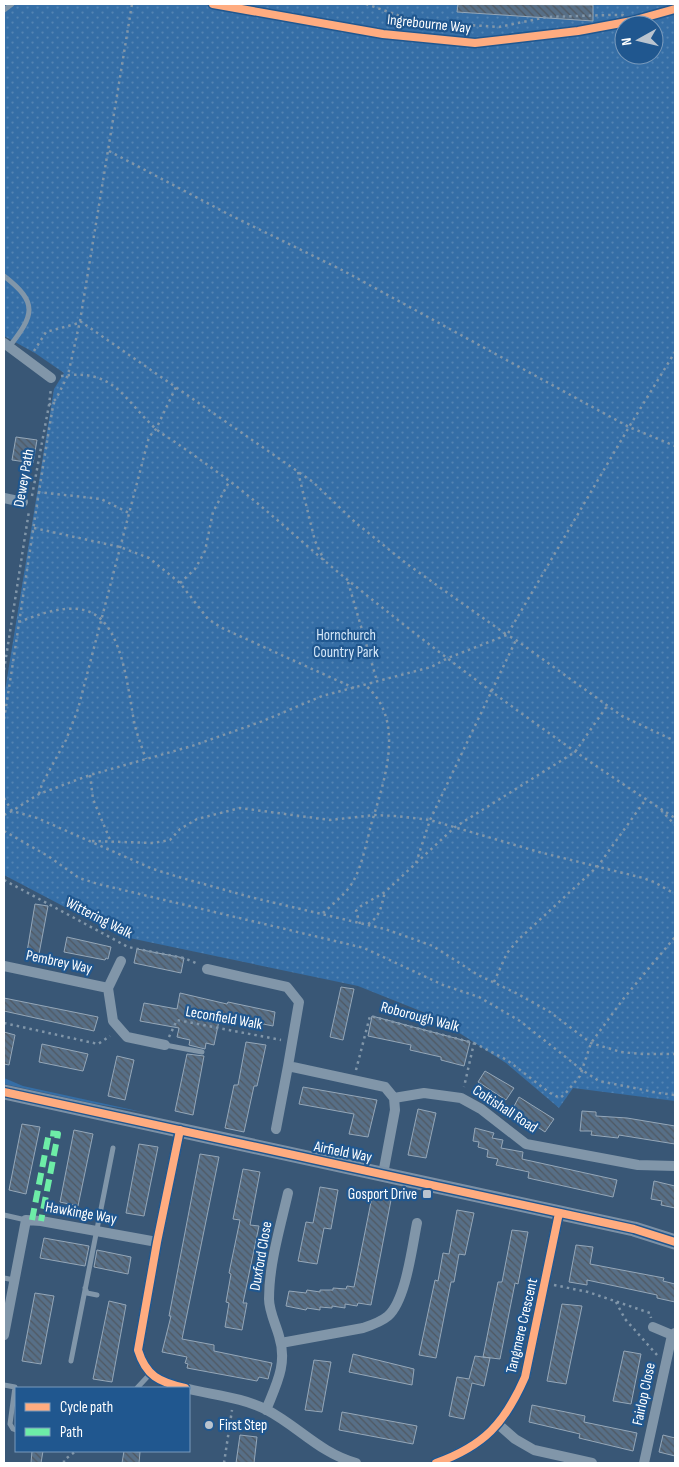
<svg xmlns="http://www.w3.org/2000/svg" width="679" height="1467" viewBox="0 0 679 1467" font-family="'Sofia Sans Condensed',sans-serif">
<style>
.grass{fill:#356ea6}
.park{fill:url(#park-dots);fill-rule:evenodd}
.building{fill:url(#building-back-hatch);stroke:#95a7b8}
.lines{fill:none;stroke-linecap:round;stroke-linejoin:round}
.path{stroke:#8196a9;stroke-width:2.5;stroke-dasharray:2.5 4;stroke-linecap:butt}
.lane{stroke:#8196a9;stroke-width:5}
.street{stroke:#8196a9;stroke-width:10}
.secondary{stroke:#7d91a6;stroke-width:15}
.quiet{stroke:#6deda7;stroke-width:6;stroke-dasharray:12 6;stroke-linecap:butt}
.cycleway-casing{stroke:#20578f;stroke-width:11}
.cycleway{stroke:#ffac80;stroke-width:8}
.poi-dot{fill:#bac4cf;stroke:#20578f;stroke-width:2}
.labels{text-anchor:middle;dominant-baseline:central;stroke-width:4.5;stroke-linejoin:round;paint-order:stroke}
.street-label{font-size:15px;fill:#fff;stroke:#20578f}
.park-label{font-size:15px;fill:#d6e8f9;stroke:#20578f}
.poi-label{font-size:15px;fill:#fff;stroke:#20578f;text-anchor:end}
</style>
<defs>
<pattern id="park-dots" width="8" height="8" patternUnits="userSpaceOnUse" patternTransform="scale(1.25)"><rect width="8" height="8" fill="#356ea6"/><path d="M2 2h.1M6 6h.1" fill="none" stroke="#5384b3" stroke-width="1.8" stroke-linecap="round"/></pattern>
<pattern id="building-back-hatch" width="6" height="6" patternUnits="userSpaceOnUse" patternTransform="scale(1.25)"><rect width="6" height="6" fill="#576f87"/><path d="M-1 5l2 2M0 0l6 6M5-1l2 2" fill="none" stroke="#505861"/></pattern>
</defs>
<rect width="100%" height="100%" fill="#395776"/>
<path class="grass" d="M 4,1078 L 23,1086 L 147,1113 L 91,1103 L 4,1084 Z"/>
<path class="park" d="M 4,4 L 675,4 L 675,1101 L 573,1088 L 559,1108 L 506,1063 L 433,1016 L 358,986 L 120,936 L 4,875 L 4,697 L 54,389 L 64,373 L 35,353 L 4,336 ZM 624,25 L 654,25 L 654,55 L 624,55 Z"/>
<path class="building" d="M 458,4 L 593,5 L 593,21 L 457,12 Z
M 16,437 L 37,440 L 33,463 L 12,460 Z
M 35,904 L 48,906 L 39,954 L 27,952 Z
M 67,937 L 111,947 L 108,959 L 106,958 L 105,960 L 64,952 Z
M 137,949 L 184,958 L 181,973 L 134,963 Z
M 341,987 L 354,989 L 343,1040 L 330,1037 Z
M 180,993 L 227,1004 L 228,1002 L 275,1012 L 273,1026 L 224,1016 L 223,1017 L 220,1016 L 214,1045 L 206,1043 L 205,1049 L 189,1045 L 190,1040 L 177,1037 L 179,1028 L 140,1021 L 144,1003 L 177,1009 Z
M 4,998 L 98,1017 L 94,1031 L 4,1011 Z
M 372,1016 L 470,1042 L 464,1066 L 441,1060 L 441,1057 L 410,1050 L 411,1045 L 368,1036 Z
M 4,1032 L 15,1035 L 9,1065 L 4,1064 Z
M 246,1042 L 266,1045 L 257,1086 L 254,1086 L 244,1132 L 225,1128 L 234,1085 L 238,1085 Z
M 42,1044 L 88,1054 L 83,1071 L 39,1062 Z
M 187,1054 L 204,1056 L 193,1115 L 175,1111 Z
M 117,1056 L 134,1060 L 125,1100 L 108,1096 Z
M 485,1071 L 514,1088 L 506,1100 L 478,1082 Z
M 303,1087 L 377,1100 L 368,1137 L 349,1134 L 354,1114 L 299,1104 Z
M 519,1097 L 554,1119 L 545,1132 L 512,1110 Z
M 418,1109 L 436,1113 L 426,1158 L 408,1155 Z
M 582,1111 L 596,1112 L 596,1116 L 627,1118 L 675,1126 L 675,1144 L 619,1135 L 618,1138 L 591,1135 L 592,1131 L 580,1131 Z
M 22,1124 L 40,1127 L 26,1194 L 9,1190 Z
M 475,1128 L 494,1133 L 492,1138 L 503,1140 L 501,1148 L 523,1152 L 522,1159 L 617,1180 L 613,1197 L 528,1178 L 529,1172 L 496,1165 L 498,1159 L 487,1157 L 488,1150 L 478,1147 L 479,1142 L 473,1141 Z
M 74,1130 L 93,1134 L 78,1206 L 60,1202 Z
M 139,1144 L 158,1147 L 144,1216 L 126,1213 Z
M 200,1154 L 219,1157 L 182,1339 L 214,1345 L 214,1351 L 272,1363 L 268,1379 L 259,1377 L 257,1381 L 187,1368 L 188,1364 L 185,1363 L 187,1357 L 162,1352 L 171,1316 L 169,1316 Z
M 243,1169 L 260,1172 L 250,1225 L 259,1226 L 243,1303 L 247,1303 L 242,1330 L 225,1327 L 229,1303 L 226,1302 L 231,1274 L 229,1273 L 240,1220 L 233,1219 Z
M 654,1181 L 675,1186 L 675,1208 L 661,1205 L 662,1201 L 651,1199 Z
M 320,1187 L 338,1190 L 331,1229 L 324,1228 L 317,1264 L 298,1261 L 306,1222 L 313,1223 Z
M 372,1197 L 391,1200 L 371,1305 L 358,1303 L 357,1306 L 345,1304 L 345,1308 L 332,1306 L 332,1308 L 320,1307 L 320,1310 L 307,1308 L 306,1310 L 286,1306 L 289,1291 L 306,1293 L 307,1290 L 320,1292 L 320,1290 L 333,1290 L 333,1288 L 346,1289 L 347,1286 L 354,1287 Z
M 457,1210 L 474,1213 L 465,1255 L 459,1254 L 454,1282 L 451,1282 L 436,1358 L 419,1355 L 435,1280 L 438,1281 L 443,1253 L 449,1254 Z
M 512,1230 L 528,1232 L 518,1284 L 515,1283 L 500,1359 L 483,1357 L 498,1282 L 502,1282 Z
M 44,1238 L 89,1246 L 85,1266 L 40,1258 Z
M 576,1245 L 593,1247 L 590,1264 L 664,1278 L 663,1281 L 675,1284 L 675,1302 L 657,1298 L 657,1295 L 587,1280 L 587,1285 L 569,1282 Z
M 97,1250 L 131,1257 L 128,1274 L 94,1267 Z
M 35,1293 L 54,1296 L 41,1364 L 22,1361 Z
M 109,1301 L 126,1305 L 112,1382 L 93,1379 Z
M 562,1304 L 582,1306 L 566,1384 L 547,1381 Z
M 624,1351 L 641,1354 L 631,1404 L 613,1401 Z
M 353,1354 L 414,1369 L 412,1385 L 349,1372 Z
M 475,1356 L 490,1358 L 484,1386 L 472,1383 L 464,1419 L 449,1416 L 457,1377 L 469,1379 Z
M 314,1360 L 331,1362 L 322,1412 L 305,1410 Z
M 532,1405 L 585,1416 L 584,1422 L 637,1433 L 633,1451 L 579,1438 L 580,1434 L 529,1422 Z
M 342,1412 L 417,1426 L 413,1444 L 339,1430 Z
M 240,1435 L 257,1437 L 254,1463 L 236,1463 Z
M 663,1435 L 675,1438 L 675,1456 L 659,1452 Z
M 32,1451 L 43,1451 L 41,1463 L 31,1463 Z
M 124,1451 L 140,1452 L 139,1463 L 122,1463 Z"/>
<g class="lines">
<path class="path" d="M 366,4 L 420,23 L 434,26 L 454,24 L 499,27 L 547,17 L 609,15 L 623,15 L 632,21
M 109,151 L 228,214 L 342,270 L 629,427 L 675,446
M 80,321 L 313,482 L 356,523 L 407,564 L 507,635 L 629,427 L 675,352
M 34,351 L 46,332 L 79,323
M 61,376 C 115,368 123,399 156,429 C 162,434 169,438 175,442 C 199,459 224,476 246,494 C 281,522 314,553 349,581 C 453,665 562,746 675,818
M 49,405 L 56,399 L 68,375 L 80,321 L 132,4
M 298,472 L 315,541 L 324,560
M 38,492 L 101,499 L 129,513
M 32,496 L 49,405 L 51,388
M 34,528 L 120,547 L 149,558 L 180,583 L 208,619 L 222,628 L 354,688
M 348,582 L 377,681
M 180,583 L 195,569 L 205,551 L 213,512 L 229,482
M 19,622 C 40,614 68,603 90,612 C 124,626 128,694 135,726 C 138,737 142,748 146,759
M 4,670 L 29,511
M 4,719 C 21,615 35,511 53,406 L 55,400
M 90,775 L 93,799 L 111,842
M 39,794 L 42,784 L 66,740 L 78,709 L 149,437 L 156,429 L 176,387
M 4,798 L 12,811 L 37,818 L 153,869 L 182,878 L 254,898 L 385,929 L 433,946 L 478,975 L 516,993 L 550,1012 L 591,1043 L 621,1052 L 642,1054 L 675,1054
M 661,810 L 675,825
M 4,815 L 12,811 L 39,794 L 90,775 L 192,746 L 263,721 L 322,696 L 431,667 L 448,658 L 507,635 L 516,640 L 622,716 L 675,741
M 4,831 L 48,856 L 79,878 L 98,884 L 364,948 L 443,985 L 479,997 L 520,1021 L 582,1070 L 599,1081 L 659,1093 L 675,1095
M 92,841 L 153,843 L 170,840 L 180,829 L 197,819 L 240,808 L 330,820 L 374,815 L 395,816 L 430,820 L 539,852 L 643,878 L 654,882 L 675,894
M 416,863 L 430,820 L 516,640
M 4,880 L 128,947 L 184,958 L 198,964
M 323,913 C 334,903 347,893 354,880 C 362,865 367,841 371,825 C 384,781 407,720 365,685
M 360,924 L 356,911 L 361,906 L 385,892 L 455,827 L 575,752 L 607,706
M 368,924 C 381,916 381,906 385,892
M 494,982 L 507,953 L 519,939 L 598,866 L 646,799
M 4,1023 L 98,1044 L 110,1036
M 169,1037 L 177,1020 L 281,1040
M 474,1043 L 507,1060 L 550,1093 L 560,1098 L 565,1094 L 580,1076 L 591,1043 L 624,998 L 675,937
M 356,1070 L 370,1016 L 474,1043 L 464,1087
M 554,1285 L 588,1292 L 650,1313 L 651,1318
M 616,1302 L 625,1319 L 657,1355
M 64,1463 L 64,1460 L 76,1451
M 224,1463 L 232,1410"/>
<path class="lane" d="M 4,10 L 12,4
M 4,276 C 39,303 34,315 9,347
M 165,1045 L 202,1052
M 4,1215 L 26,1220
M 4,1278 L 14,1280
M 85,1288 L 87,1293 L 97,1295
M 71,1361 L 113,1148
M 4,1385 L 15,1387 L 10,1424 L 13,1429 L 16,1430
M 137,1388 L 150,1374"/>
<path class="street" d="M 4,343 L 51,378
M 4,498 L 23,502
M 121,961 L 108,988 L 113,1021 L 127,1037 L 165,1045
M 4,966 L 108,988
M 207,969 L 287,987 L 299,1002 L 288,1066 L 276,1129
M 288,1066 L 385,1087 L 394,1098
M 180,1130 L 157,1242 L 138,1350 C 146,1376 159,1382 185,1388
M 383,1174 L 395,1110 L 394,1098 L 424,1093 L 461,1098 L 481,1109 L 526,1144 L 638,1165 L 675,1166
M 653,1327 L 672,1335
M 4,1335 L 26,1220 L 41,1221 L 157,1242
M 281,1343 L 363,1328 C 372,1325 381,1322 388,1316 C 406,1300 412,1247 417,1223
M 189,1389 C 214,1395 244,1398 267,1410 C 299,1427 320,1453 356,1463
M 266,1410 C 276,1385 288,1364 279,1336 C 276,1325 269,1311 269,1299 C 269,1264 280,1228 288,1193
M 498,1424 L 515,1439 L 534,1450 L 592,1463
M 436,1463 C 484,1446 505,1423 525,1377 L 559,1213
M 644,1463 L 672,1335 L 675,1333"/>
<path class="secondary" d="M 4,1092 L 634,1229 L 675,1242"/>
<path class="quiet" d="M 32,1220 L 49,1133 L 58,1134 L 41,1221"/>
<g class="cycleway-casing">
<path id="cycleway" d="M 213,4 L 383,34 L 475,43 L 578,31 L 632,21 L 675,9
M 4,1092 L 634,1229 L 675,1242
M 180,1130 L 157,1242 L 138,1350 C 146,1376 159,1382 185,1388
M 436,1463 C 484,1446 505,1423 525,1377 L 559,1213"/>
</g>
<use href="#cycleway" class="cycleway"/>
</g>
<g class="poi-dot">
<rect x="422" y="1189" width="10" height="10" rx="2.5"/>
<circle cx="209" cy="1425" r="5"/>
</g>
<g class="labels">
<g class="street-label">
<text transform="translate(429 24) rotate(6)">Ingrebourne Way</text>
<text transform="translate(24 478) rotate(-80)">Dewey Path</text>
<text transform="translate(99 918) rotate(27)">Wittering Walk</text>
<text transform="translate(59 962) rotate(12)">Pembrey Way</text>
<text transform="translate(420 1017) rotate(15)">Roborough Walk</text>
<text transform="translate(224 1018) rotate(10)">Leconfield Walk</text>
<text transform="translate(505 1109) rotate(33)">Coltishall Road</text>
<text transform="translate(343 1152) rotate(11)">Airfield Way</text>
<text transform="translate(81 1213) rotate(10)">Hawkinge Way</text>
<text transform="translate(261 1256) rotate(-80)">Duxford Close</text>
<text transform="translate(522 1326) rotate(-77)">Tangmere Crescent</text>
<text transform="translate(644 1394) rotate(-78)">Fairlop Close</text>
</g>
<g class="park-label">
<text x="346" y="635">Hornchurch<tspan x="346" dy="17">Country Park</tspan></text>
</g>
<g class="poi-label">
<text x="417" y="1194">Gosport Drive</text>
<text x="219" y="1425" text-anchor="start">First Step</text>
</g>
</g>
<rect width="679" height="1467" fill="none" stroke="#ffffff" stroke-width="10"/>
<rect x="15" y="1387" width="175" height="65" fill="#20578f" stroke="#799abc"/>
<rect x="25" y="1403" width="25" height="8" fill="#ffac80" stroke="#799abc"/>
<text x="60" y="1412" font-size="15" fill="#ffffff">Cycle path</text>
<rect x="25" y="1428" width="25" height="8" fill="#6deda7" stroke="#799abc"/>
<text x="60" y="1437" font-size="15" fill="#ffffff">Path</text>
<g transform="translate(639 40) rotate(262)"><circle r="24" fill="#20578f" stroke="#799abc"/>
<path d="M0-4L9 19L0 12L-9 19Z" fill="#bac4cf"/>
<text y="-8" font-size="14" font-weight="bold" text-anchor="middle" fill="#ffffff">N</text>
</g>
</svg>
